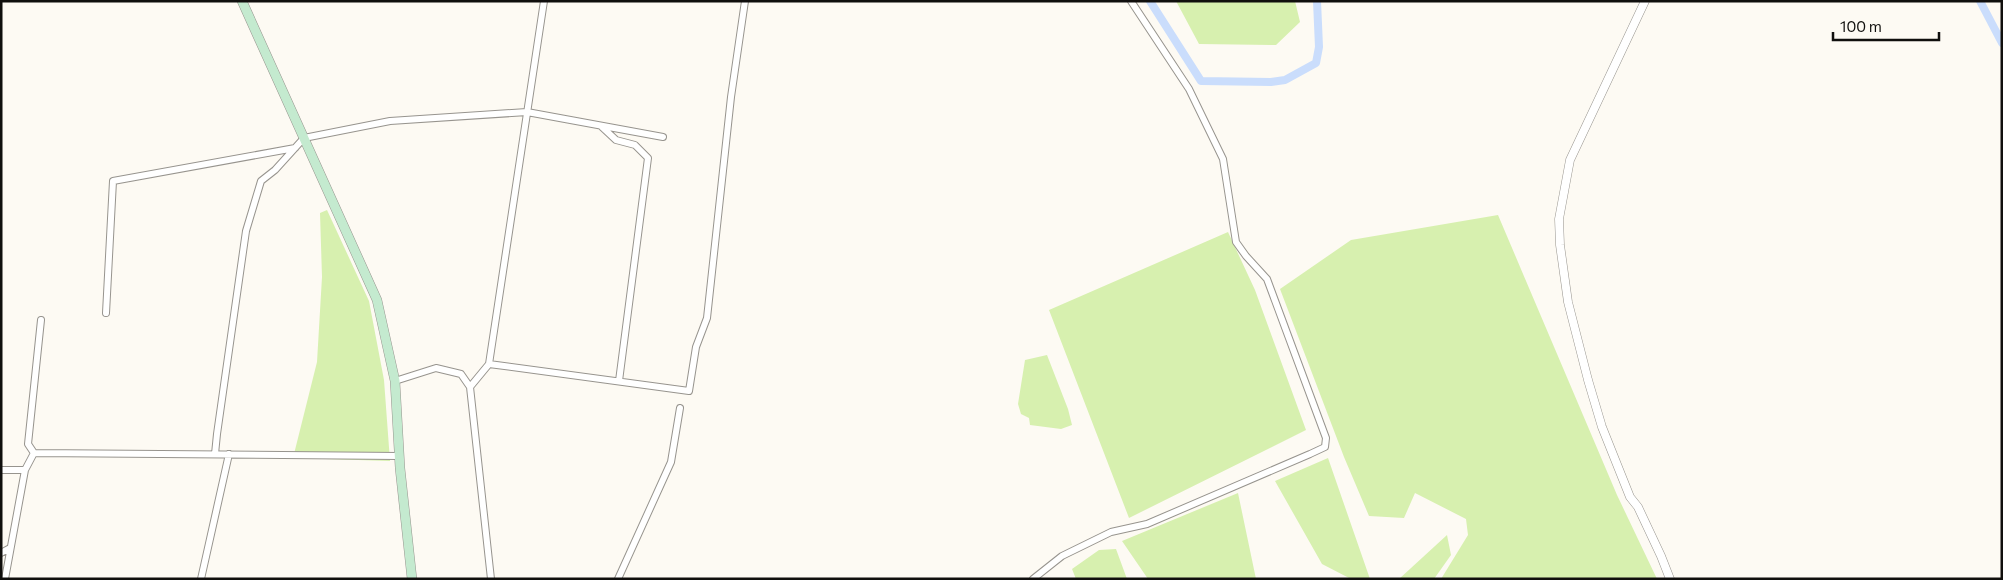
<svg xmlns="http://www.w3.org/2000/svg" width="2003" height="580" viewBox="0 0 2003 580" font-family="Commissioner,sans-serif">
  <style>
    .green { fill: #d7f0af }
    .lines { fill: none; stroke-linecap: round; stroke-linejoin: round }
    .canal { stroke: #caddfc; stroke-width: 8 }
    .minor-casing { stroke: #97948e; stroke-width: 8 }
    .tertiary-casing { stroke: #97948e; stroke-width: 9 }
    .secondary-casing { stroke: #97948e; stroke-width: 10 }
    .minor { stroke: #fff; stroke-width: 6 }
    .tertiary { stroke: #fff; stroke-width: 8 }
    .secondary { stroke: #c4eacf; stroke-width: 9 }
  </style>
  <rect width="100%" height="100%" fill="#fdfaf3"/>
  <path class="green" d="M1176,1h119l5,21 -24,23 -77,-1z
    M327,210l42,91 15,79 6,81 -97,-3 24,-96 5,-85 -2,-64z
    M1498,215l119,280 40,84h-216l27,-44 -2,-16 -51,-26 -11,25 -35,-2 -25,-59 -64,-168 71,-49z
    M1228,232l27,58 51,140 -177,88 -80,-208z
    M1047,355l21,54 4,16 -11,4 -31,-4 -1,-7 -8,-4 -3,-10 7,-44z
    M1328,458l42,121h-19l-29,-15 -47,-83z
    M1238,493l18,86h-108l-26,-38z
    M1447,535l4,20 -17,24h-35z
    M1116,549l11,30h-51l-4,-10 27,-19z"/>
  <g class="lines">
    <path class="canal" d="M1150,1l51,80 70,1 14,-2 31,-17 3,-16 -2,-46
      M1980,1l22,42"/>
    <defs>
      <path id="minor" d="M601,126l15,14 19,5 13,13 -29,223
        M106,313l7,-132 182,-33
        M489,364l200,27 7,-44 11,-29 24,-221 14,-96
        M395,381l41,-13 25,6 9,13 21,192
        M470,387l19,-23 55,-363
        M34,453l365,3
        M34,453l-6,-9 13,-124
        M215,454l2,-20 29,-203 15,-50 14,-11 29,-32 86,-17 137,-9 136,25
        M1,470h24
        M1,553l9,-5
        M5,579l20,-109 9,-17
        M201,579l28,-125
        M618,579l53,-117 9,-54
        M1033,579l29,-23 49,-24 36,-8 163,-70 15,-7 1,-9 -59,-159 -21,-23 -10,-14 -13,-83 -34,-70 -58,-88"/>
      <path id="tertiary" d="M1645,1l-75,159 -11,59 1,26 8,57 20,78 14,47 28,70 8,10 23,49 9,23"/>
      <path id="secondary" d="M242,1l135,299 18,81 5,87 12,111"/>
    </defs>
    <use href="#minor" class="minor-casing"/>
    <use href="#tertiary" class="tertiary-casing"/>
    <use href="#secondary" class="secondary-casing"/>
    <use href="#minor" class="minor"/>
    <use href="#tertiary" class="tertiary"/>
    <use href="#secondary" class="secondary"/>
  </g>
  <rect width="2003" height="580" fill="none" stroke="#100f0d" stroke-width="5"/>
  <path d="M1833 32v8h106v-8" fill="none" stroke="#100f0d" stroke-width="2.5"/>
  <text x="1840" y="32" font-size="15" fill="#100f0d" stroke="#fdfaf3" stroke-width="4" paint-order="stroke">100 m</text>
</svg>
